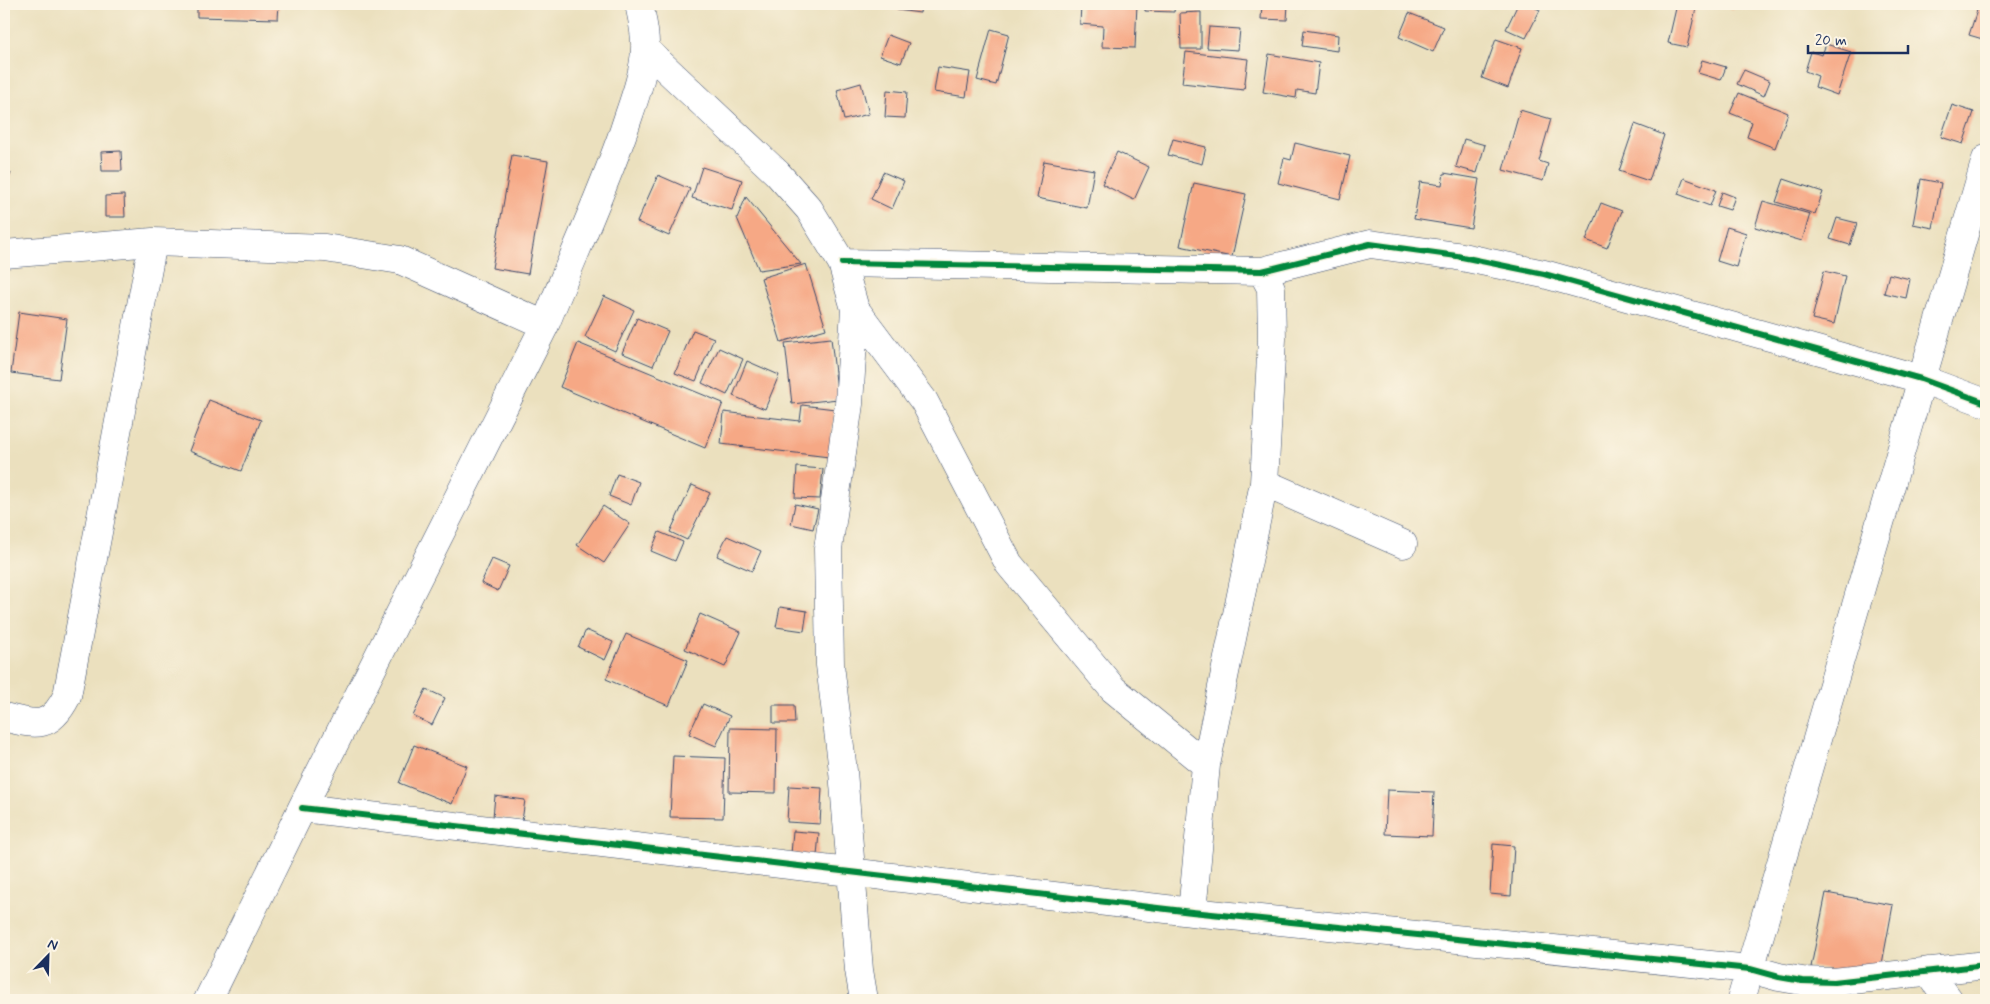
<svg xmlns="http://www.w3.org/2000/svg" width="1990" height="1004" viewBox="0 0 1990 1004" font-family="Mynerve,sans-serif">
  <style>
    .building { fill: #f6a885 }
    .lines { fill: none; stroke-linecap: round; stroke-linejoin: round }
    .minor-casing { stroke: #3a4a6c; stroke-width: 29 }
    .minor { stroke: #fff; stroke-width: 28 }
    .cycleway-casing { stroke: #fcf5e5; stroke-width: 9 }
    .cycleway { stroke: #00873e; stroke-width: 6 }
  </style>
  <rect width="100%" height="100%" fill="#fcf5e5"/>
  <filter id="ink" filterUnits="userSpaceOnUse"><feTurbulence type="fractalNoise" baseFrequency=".02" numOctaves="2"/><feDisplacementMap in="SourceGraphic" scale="10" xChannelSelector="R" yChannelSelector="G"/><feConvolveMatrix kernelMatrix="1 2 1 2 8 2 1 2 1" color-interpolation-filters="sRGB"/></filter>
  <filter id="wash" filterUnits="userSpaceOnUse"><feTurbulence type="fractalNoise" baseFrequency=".0096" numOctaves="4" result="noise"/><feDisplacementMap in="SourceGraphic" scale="20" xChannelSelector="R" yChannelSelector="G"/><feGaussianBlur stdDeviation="1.12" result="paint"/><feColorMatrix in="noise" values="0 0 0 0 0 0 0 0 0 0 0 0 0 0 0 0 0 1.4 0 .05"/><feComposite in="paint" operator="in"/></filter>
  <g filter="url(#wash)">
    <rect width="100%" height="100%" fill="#ebe0be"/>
    <g id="blocks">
      <path class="building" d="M197,4h82l-1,15 -81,-2z
        M898,4h23l-1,9 -23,-3z
        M1081,4h56l-2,44 -33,-1 1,-21 -23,-2z
        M1145,4h30l-1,8 -29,-1z
        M1181,4h28v2h-28z
        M1262,4h26l-1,16 -26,-1z
        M1325,4h11l-1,4z
        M1518,4h9l13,6 -14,28 -20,-9z
        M1677,4l19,4 -9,39 -19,-4z
        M1716,4h18l-1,5z
        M1979,4l7,2v34l-17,-5z
        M1201,12v37h-20l-1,-36z
        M1409,13l35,14 -11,25 -34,-15z
        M1209,27l31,2 -2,21 -31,-2z
        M991,29l18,5 -13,51 -19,-5z
        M1304,30l34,5 -1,16 -35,-5z
        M888,35l21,8 -8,20 -21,-7z
        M1496,39l26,9 -14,40 -26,-10z
        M1826,44l25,8 -14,43 -22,-8 3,-11 -13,-5 6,-19 11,3z
        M1186,52l62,7 -4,31 -62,-7z
        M1269,54l50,9 -4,30 -18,-3 -1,8 -33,-6z
        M1702,60l24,7 -5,13 -23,-7z
        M938,67l32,5 -4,25 -32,-5z
        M1744,70l26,11 -6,15 -27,-12z
        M861,83l8,31 -25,6 -7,-30z
        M887,90l20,2 -2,26 -20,-1z
        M1739,93l49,20 -13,35 -28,-11 5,-15 -22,-9z
        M1952,105l22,7 -11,32 -22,-7z
        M1520,110l31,9 -12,42 9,3 -5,17 -40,-11z
        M1635,124l29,11 -15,46 -30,-10z
        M1173,139l33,8 -4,17 -34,-9z
        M1464,139l21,6 -8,28 -21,-6z
        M1295,143l55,13 -10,43 -62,-16 6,-25 7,2z
        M121,151l1,20h-20l-1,-19z
        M1117,152l32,15 -15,33 -32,-16z
        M512,155l36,6 -20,113 -36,-6z
        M1044,161l50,9 -7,38 -50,-10z
        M702,167l40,13 -10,30 -40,-12z
        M4,169l7,4 -7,17z
        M883,172l21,9 -12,28 -21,-10z
        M1444,173l35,6 -8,49 -57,-9 6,-37 22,3z
        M658,175l32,14 -21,47 -32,-14z
        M1684,178l32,12 -6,16 -32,-12z
        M1784,179l39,13 -8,22 -39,-12z
        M1921,179l20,4 -8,45 -20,-4z
        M1194,183l52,11 -14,63 -52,-11z
        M1722,192l13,5 -5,13 -13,-4z
        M124,195l1,22h-20v-21z
        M746,197l55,67 -42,6 -22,-52z
        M1763,201l47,13 -8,27 -47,-14z
        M1601,203l21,8 -15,37 -21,-8z
        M1837,218l20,5 -7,22 -20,-6z
        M1727,227l19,6 -10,34 -19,-6z
        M806,264l20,65 -45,13 -20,-64z
        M1824,271l21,5 -11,48 -22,-5z
        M1889,274l21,5 -4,19 -22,-5z
        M604,296l30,14 -19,41 -30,-14z
        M19,312l48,7 -8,60 -48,-6z
        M637,318l31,13 -15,35 -31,-13z
        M693,330l21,8 -18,43 -21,-8z
        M831,338l7,61 -46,5 -7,-61z
        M578,343l145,60 -18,45 -145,-61z
        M719,348l24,11 -16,36 -25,-12z
        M747,361l32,14 -14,34 -32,-13z
        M209,400l52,20 -20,51 -52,-20z
        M802,405l33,4 -6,48 -108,-13 3,-32 76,9z
        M797,467l26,2 -3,30 -25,-1z
        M617,474l22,8 -8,23 -22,-9z
        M692,485l18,8 -23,47 -17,-8z
        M795,504l23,5 -5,20 -22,-5z
        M603,506l27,18 -26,39 -27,-18z
        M659,532l24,10 -8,19 -24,-10z
        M727,536l34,15 -9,20 -35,-15z
        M492,559l17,7 -11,25 -17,-8z
        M780,607l27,4 -3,20 -28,-4z
        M700,614l41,18 -16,35 -40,-18z
        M586,630l27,12 -8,18 -27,-13z
        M626,634l62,26 -19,46 -63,-27z
        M426,689l19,9 -13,27 -19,-9z
        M703,704l27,12 -14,30 -27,-12z
        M773,705h21l1,18h-22z
        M730,728l47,1 -1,64 -47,-1z
        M414,745l53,21 -15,38 -53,-21z
        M673,756l52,2 -2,60 -53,-1z
        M789,786l33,2 -2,36 -33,-2z
        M1387,790l47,2 -2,44 -47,-2z
        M495,796l30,4 -3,21 -29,-4z
        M793,831l26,2 -2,23 -26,-2z
        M1493,844l21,2 -3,50 -21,-2z
        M1826,893l67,12 -14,75 -68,-13z"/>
    </g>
  </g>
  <g filter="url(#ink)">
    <use href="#blocks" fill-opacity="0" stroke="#3a4a6c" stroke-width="1"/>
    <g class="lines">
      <defs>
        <path id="minor" d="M645,49l132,124 32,36 33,54 13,46 -6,95 -21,145 2,116 13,106 16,199 5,30
          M4,254l149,-12 172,6 75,12 145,65
          M842,263l420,8 108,-27 87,12 87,18 377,105 65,24
          M855,309l69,92 85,163 104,125 93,76
          M1264,483l139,61
          M4,717c32,8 46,13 63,-21l86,-454
          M302,808l890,104 558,57 29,8 23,4 32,1 152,-17
          M1192,912l14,-147 58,-282 8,-144 -1,-51 -9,-17
          M1928,971l21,29
          M208,1000l94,-192 243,-483c26,-65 56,-129 79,-195 8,-25 20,-54 21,-81 1,-15 -3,-31 -6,-45
          M1741,1000l245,-841"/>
      </defs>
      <use href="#minor" class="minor-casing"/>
      <use href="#minor" class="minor"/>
      <defs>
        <path id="cycleway" d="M842,263l420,8 108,-27 87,12 87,18 377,105 65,24
          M302,808l890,104 558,57 29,8 23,4 32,1 152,-17"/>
      </defs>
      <use href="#cycleway" class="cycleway-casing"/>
      <use href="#cycleway" class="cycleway"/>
    </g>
  </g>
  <rect width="1990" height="1004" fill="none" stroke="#fcf5e5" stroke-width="20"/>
  <g transform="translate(48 956) rotate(23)" stroke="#fcf5e5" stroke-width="4" paint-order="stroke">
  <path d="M0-4L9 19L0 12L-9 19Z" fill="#1b2f5e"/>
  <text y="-8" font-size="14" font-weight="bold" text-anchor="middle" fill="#1b2f5e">N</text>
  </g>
  <path d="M1808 45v8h100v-8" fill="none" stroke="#1b2f5e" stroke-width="2.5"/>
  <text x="1815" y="45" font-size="15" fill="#1b2f5e" stroke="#fcf5e5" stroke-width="4" paint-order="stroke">20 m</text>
</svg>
